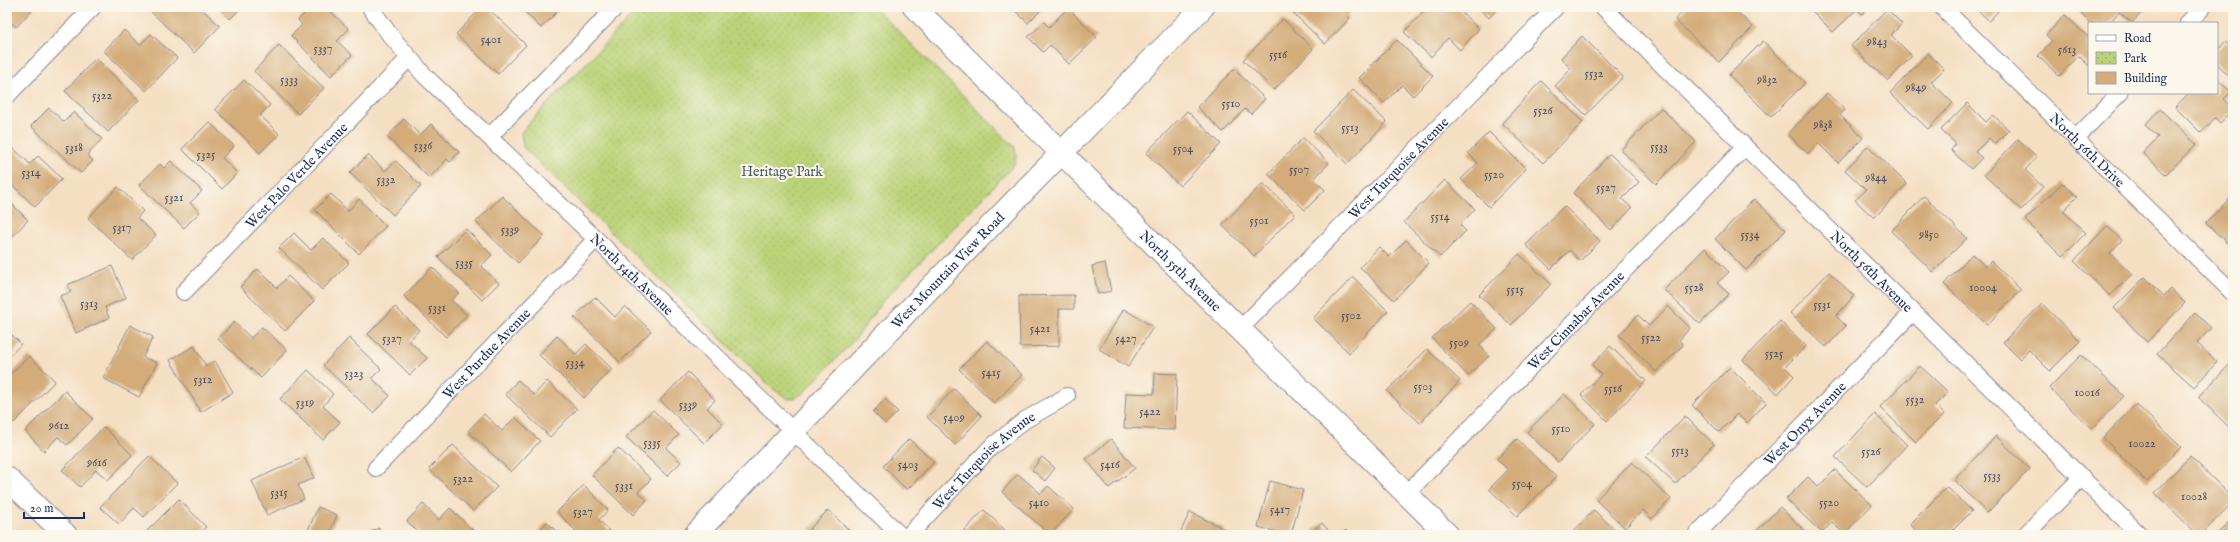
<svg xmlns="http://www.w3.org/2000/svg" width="2240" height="542" viewBox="0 0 2240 542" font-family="'IM FELL English',serif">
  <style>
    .park { fill: url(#park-dots); stroke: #6b816b }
    .building { fill: #d3ac79 }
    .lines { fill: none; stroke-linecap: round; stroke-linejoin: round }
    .street-casing { stroke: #888790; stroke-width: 18 }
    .secondary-casing { stroke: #888790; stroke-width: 24 }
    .street { stroke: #fff; stroke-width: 16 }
    .secondary { stroke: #fff; stroke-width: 22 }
    .labels { text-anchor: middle; stroke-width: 4; stroke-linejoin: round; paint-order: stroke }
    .number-label { font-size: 12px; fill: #494e65 }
    .street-label { font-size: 14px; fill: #1b2f5e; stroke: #fbf7ec }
    .park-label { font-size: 14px; fill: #435864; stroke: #fbf7ec }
  </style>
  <defs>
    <pattern id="park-dots" width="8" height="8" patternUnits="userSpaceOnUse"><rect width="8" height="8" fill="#bbd378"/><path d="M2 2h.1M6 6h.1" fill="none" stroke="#a0b56a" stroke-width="1.8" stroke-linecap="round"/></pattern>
  </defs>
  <rect width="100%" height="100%" fill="#fbf7ec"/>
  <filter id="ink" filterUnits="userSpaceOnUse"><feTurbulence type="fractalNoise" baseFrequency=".025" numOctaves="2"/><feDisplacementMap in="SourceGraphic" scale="8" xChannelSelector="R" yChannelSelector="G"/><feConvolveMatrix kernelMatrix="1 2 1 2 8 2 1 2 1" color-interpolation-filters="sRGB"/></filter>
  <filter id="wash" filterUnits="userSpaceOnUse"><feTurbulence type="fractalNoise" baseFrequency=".012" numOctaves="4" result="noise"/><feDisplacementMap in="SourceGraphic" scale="16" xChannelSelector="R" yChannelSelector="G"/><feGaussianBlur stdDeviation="0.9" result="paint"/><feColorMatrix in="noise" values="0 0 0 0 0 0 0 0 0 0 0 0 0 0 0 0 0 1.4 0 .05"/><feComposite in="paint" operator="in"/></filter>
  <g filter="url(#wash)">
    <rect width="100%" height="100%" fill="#f5dfc3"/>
    <path class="park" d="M640,7h234l140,139 3,10 -3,9 -132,137 -25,35 -54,56 -8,5 -7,1 -16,-11 -249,-241 -2,-14 6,-8z"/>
    <g id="blocks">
      <path class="building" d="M7,7h28l-19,20 -9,-8z
        M146,7h54l20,19 -26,27z
        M218,7h24l-12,12z
        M311,7h15l23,22 -12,12 15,14 -21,21 -40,-40 11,-11 -4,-5z
        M482,7h5l39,38 -28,29 -42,-40z
        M520,7h32l5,5 -16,16z
        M998,7h8l-4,4z
        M1011,7h33l-16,16z
        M1287,7h67l-7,8 3,3 -25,26z
        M1428,7h28l23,22 -19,21 -12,-12 -17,19 -27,-25z
        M1477,7h22l-10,11z
        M1687,7h45l21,20 -34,35 -44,-42z
        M1808,7h61l-7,7 -5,-5 -24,23z
        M1975,7h27l-13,14z
        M2078,7h69l-15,16 -13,-11 -10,11h-19l-14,-14z
        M1068,8l29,29 -28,27 -19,-19 -7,7 -15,-15 16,-15 5,5z
        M1887,9l15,15 -11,11 21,21 -24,25 -37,-35z
        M2065,15l24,23v28l-10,-10 -20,20 -21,-20 14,-15 -6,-6z
        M1283,19l30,30 -39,41 -31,-30z
        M124,30l16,15 11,-11 26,24 -31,33 -42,-40z
        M1582,36l41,41 -37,38 -31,-29 16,-17 -10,-11z
        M1397,40l36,36 -20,20 -11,-11 -18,18 -25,-25z
        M1763,41l42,42 -34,34 -42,-42z
        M2225,42l8,7v30l-16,-15v-13z
        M279,45l45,43 -26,26 -44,-43z
        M1928,53l16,16 -13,13 22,21 -25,26 -38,-36z
        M96,58l43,42 -31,32 -43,-41z
        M1234,69l31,30 -14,15 -6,-5 -22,23 -26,-25z
        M2217,79l14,13 -7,7 9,9v2l-13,13 -5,-5 -14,15 -26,-26 14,-14h28z
        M244,80l26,25 -10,10 19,19 -19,19 -45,-44z
        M1541,81l42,41 -40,41 -41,-40z
        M1353,90l34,32 -40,42 -34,-33z
        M1827,93l18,17 -5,5 23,23 -25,25 -20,-20 -10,11 -20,-20z
        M1967,103l19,19 7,-7 16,15 -14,14 -6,-6 -14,14 7,6 -11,11 -20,-19 5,-6 -15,-14z
        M49,108l15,14 10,-10 28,27 -15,16 6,6 -12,12 -50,-47z
        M1661,108l35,34 -40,42 -35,-34z
        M2160,109l36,35 -30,31 -23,-22 15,-16 -13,-12z
        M1187,111l34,33 -41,42 -34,-33z
        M404,119l16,16 11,-11 28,28 -9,10 -3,-3 -18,19 -42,-41z
        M209,122l25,24 -12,12 15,15 -15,16 -40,-40z
        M1489,132l37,37 -37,38 -28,-28 17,-16 -10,-10z
        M1303,138l26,25 -15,16 11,11 -20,20 -37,-36z
        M2018,139l19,18 -12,13 18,17 -22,23 -37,-35z
        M11,146l19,18 8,-8 24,23 -27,28 -28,-27v-29z
        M1868,146l39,38 -33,34 -19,-18 11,-10 -21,-20z
        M1610,154l29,28 -17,17 10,9 -21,22 -38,-37z
        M368,155l17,16 11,-10 25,25 -28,29 -43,-42z
        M171,161l31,30 -12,12 10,9 -16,16 -45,-43 21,-21 4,4z
        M1445,180l30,29 -15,16 6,6 -26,26 -36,-35z
        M1263,183l32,31 -41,42 -32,-31z
        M2062,183l15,14 -14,14 23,22 -24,24 -37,-37z
        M118,187l25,24 -6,7 19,17 -24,25 -44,-42z
        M331,194l17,17 11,-12 27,27 -27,28 -44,-44z
        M2233,195v43l-5,6 -22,-21z
        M502,196l42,40 -26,27 -42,-41z
        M1924,196l43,42 -34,34 -42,-41z
        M7,199l21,21 -21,22z
        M1754,199l32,31 -40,40 -31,-31z
        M1564,206l36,35 -20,20 -10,-11 -19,19 -25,-24z
        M2107,226l15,14 -12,13 22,21 -22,22 -36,-35z
        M466,229l26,26 -11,11 18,17 -17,17 -44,-43z
        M294,233l17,17 12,-12 26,25 -27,27 -43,-42z
        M1406,240l23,23 -35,37 -34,-33 19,-20 10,10z
        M1705,248l24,24 -12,11 12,11 -29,30 -36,-34z
        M1519,254l32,30 -40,41 -32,-30z
        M1972,254l14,13 5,-6 30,29 -34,35 -43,-41z
        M1105,263l6,28 -13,3 -6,-28z
        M112,266l14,32 -21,9 4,11 -33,15 -16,-37 11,-4 -4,-7z
        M432,267l27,26 -8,7 16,15 -21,22 -42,-41z
        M258,269l19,19 11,-12 26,25 -29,30 -45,-44z
        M1829,272l25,24 -18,20 10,10 -20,21 -36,-34z
        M1353,277l35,34 -39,42 -36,-35z
        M2145,277l19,19 7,-7 14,14 -38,39 -33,-34z
        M1074,295v14h-15v37l-39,1 -1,-51z
        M595,297l20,20 10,-11 26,25 -31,31 -46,-45z
        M1470,301l27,28 -18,16 10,11 -21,20 -36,-38z
        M2042,304l38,37 -30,30 -21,-21 -9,9 -17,-17z
        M1668,306l22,22 -11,12 4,5 -27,27 -37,-37 19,-20 11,11z
        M395,307l24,23 -10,11 18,17 -17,17 -42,-41z
        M1124,309l29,18 -25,40 -29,-18z
        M2195,313l16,15 -14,15 20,19 -23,25 -37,-33z
        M1780,321l26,25 -21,21 9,9 -16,18 -35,-34z
        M234,322l17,16 11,-11 25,23 -26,28 -43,-39z
        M130,325l23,12 -10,20 14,6 -18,34 -36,-19z
        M7,330l14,14 -14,15z
        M557,336l19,18 10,-10 26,25 -28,29 -45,-43z
        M349,338l32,31 -9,9 18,18 -17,17 -50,-48z
        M987,341l35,34 -28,28 -35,-34z
        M194,346l12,20 9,-5 18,31 -32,20 -31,-52z
        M1610,346l36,35 -39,40 -26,-26 20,-21 -9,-9z
        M1427,349l33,32 -40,42 -33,-32z
        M2081,355l43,41 -32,33 -43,-41z
        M29,356l26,25 -41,42 -7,-7v-38z
        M2233,361v70l-35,-34z
        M1920,366l28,26 -13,13 9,9 -28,28 -36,-35z
        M1730,367l36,36 -19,20 -10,-9 -18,18 -27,-27z
        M308,370l25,24 -10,12 17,16 -17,18 -43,-41z
        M688,372l27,28 -8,8 16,16 -19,19 -44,-43z
        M1155,373l22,1 -2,56 -51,-2 2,-35 28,1z
        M518,380l16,15 13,-14 30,28 -27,28 -45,-43z
        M954,389l28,27 -27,29 -28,-28z
        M65,391l28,28 -26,26 -9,-8 -14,14 -19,-20z
        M1564,394l31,30 -37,38 -31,-30z
        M885,399l13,13 -13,12 -12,-12z
        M2136,404l45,43 -34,35 -44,-44z
        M653,410l26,25 -13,13 15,14 -14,14 -41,-39z
        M484,414l18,17 13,-14 25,24 -29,31 -43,-41z
        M1875,414l32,31 -40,42 -32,-30z
        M1685,416l29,28 -39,40 -29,-27z
        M104,427l28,28 -24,25 -12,-10 -16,17 -18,-17z
        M1996,436l34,33 -43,44 -33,-33z
        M909,439l25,23 -27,28 -24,-24z
        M1111,439l24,29 -26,20 -23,-29z
        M1517,439l39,38 -39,39 -28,-27 19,-19 -11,-11z
        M453,445l44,42 -24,24 -44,-42z
        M618,448l33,31 -13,13 9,8 -14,15 -41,-40z
        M149,456l28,27 -33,34 -10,-9 -15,16 -19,-17z
        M2190,456l43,42v4l-32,33h-3l-43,-42z
        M304,457l10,21 -16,7 6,14 -37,16 -15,-34z
        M1042,457l13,11 -10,13 -13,-11z
        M1632,462l39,37 -19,20 -9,-9 -18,18 -29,-28z
        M1835,470l37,35 -28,29 -12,-12 -10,11 -36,-34 22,-22 10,10z
        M1018,474l23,20 7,-8 26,23 -24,26 -48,-43z
        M1270,481l33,9 -12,45 -33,-8z
        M584,485l24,25 -9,10 14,15h-33l-23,-23z
        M1947,487l25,24 -19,19 5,5h-38l-10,-11z
        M179,499l27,28 -8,8h-55z
        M423,504l16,16 11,-12 26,25 -1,2h-54l-14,-14z
        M318,507l19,8 -8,20h-23z
        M1780,507l29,28h-56z
        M828,510l26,25h-50z
        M984,510l26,25h-50z
        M1594,510l26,25h-50z
        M1190,512l35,17 -3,6h-43z
        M2233,518v17h-17z
        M547,522l13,13h-25z
        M1322,523l10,12h-24z
        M379,528l2,7h-17z
        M1346,530l4,5h-11z"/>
    </g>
  </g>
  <g filter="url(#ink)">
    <use href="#blocks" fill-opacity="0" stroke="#888790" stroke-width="1"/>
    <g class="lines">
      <defs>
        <g id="street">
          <path id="s1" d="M370,7l20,28 35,41 171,163 304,296"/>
          <path id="s2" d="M1603,7l537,528"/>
          <path id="s3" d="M1942,7l291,286"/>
          <path d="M2188,23l15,-16"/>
          <path d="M7,96l86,-89"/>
          <path d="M489,137l127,-130"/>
          <path d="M2076,138l44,-45"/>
          <path id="s4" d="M184,292l225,-234"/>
          <path id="s5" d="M1240,329l316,-322"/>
          <path id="s6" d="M376,468l220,-229"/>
          <path id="s7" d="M1406,494l339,-347"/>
          <path id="s8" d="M909,535l82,-88 34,-27 42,-24"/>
          <path id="s9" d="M1696,535l217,-223"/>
          <path d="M2025,535l57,-58"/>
        </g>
        <g id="secondary">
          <path id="s10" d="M914,7l534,528"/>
          <path d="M7,478l59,57"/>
          <path id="s11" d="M695,535l210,-221 298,-307"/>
        </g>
      </defs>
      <use href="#street" class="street-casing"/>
      <use href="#secondary" class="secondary-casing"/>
      <use href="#street" class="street"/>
      <use href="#secondary" class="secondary"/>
    </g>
  </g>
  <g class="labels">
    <g class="number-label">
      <text x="491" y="43">5401</text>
      <text x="1877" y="45">9843</text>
      <text x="323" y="52">5337</text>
      <text x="2067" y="53">5613</text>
      <text x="1278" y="58">5516</text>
      <text x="1594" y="77">5532</text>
      <text x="289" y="83">5333</text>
      <text x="1767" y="83">9832</text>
      <text x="1916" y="91">9849</text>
      <text x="102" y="99">5322</text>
      <text x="1231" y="107">5510</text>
      <text x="1543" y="114">5526</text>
      <text x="1823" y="128">9838</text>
      <text x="1350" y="131">5513</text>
      <text x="423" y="149">5336</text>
      <text x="1659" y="150">5533</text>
      <text x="74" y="151">5318</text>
      <text x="1183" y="152">5504</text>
      <text x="206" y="158">5325</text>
      <text x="1299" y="173">5507</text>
      <text x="31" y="176">5314</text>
      <text x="1494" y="178">5520</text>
      <text x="1876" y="181">9844</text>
      <text x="386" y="183">5332</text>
      <text x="1606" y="191">5527</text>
      <text x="174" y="201">5321</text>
      <text x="1440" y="220">5514</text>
      <text x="1259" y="224">5501</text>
      <text x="122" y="231">5317</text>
      <text x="510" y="233">5339</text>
      <text x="1750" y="238">5534</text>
      <text x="1929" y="238">9850</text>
      <text x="464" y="266">5335</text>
      <text x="1694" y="291">5528</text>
      <text x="1983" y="291">10004</text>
      <text x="1515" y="293">5515</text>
      <text x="89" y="307">5313</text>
      <text x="1822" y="308">5531</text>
      <text x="437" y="311">5331</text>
      <text x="1351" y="319">5502</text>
      <text x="1040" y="332">5421</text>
      <text x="1651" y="341">5522</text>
      <text x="392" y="342">5327</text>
      <text x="1126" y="342">5427</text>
      <text x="1459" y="346">5509</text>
      <text x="1774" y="357">5525</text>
      <text x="575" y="366">5334</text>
      <text x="991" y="376">5415</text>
      <text x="354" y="377">5323</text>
      <text x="203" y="383">5312</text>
      <text x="1423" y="390">5503</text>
      <text x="1613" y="392">5516</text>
      <text x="2087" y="396">10016</text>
      <text x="1915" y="403">5532</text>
      <text x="305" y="406">5319</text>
      <text x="688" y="408">5339</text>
      <text x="1150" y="415">5422</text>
      <text x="954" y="421">5409</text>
      <text x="59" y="429">9612</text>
      <text x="1561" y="432">5510</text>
      <text x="652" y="446">5335</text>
      <text x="2142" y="447">10022</text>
      <text x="1680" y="454">5513</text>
      <text x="1871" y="455">5526</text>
      <text x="97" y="466">9616</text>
      <text x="908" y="468">5403</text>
      <text x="1110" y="468">5416</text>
      <text x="1992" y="479">5533</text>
      <text x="463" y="482">5322</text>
      <text x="1522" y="487">5504</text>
      <text x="624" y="489">5331</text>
      <text x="279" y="496">5315</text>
      <text x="2194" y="500">10028</text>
      <text x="1039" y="506">5410</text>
      <text x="1829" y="506">5520</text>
      <text x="1280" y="513">5417</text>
      <text x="583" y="515">5327</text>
    </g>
    <g class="street-label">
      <text dy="5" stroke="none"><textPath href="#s3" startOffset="204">North 56th Drive</textPath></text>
      <text dy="5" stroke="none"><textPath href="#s5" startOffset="226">West Turquoise Avenue</textPath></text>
      <text dy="5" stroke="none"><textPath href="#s4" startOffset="162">West Palo Verde Avenue</textPath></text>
      <text dy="5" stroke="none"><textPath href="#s11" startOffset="366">West Mountain View Road</textPath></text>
      <text dy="5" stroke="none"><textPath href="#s10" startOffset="375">North 55th Avenue</textPath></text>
      <text dy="5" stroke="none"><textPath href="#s2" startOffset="377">North 56th Avenue</textPath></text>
      <text dy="5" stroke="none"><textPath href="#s1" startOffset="375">North 54th Avenue</textPath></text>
      <text dy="5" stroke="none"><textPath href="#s7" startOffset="243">West Cinnabar Avenue</textPath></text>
      <text dy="5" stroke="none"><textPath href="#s6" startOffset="159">West Purdue Avenue</textPath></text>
      <text dy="5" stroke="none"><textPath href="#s9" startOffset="156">West Onyx Avenue</textPath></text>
      <text dy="5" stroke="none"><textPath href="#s8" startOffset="106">West Turquoise Avenue</textPath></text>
    </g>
    <g class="park-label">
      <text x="782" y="176">Heritage Park</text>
    </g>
  </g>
  <rect width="2240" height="542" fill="none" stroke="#fbf7ec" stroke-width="24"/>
  <rect x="2088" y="22" width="130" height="72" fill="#fbf7ec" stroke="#a1a7b3"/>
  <rect x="2096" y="35" width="20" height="6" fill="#ffffff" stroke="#a1a7b3"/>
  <text x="2124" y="42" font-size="12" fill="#1b2f5e">Road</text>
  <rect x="2096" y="52" width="20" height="12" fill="url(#park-dots)" stroke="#a1a7b3"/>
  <text x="2124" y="62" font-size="12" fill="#1b2f5e">Park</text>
  <rect x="2096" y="72" width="20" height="12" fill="#d3ac79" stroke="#a1a7b3"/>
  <text x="2124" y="82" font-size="12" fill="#1b2f5e">Building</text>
  <path d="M24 512v6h60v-6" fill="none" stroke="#1b2f5e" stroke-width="2"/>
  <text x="30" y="512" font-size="12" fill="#1b2f5e" stroke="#fbf7ec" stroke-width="3" paint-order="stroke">20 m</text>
</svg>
